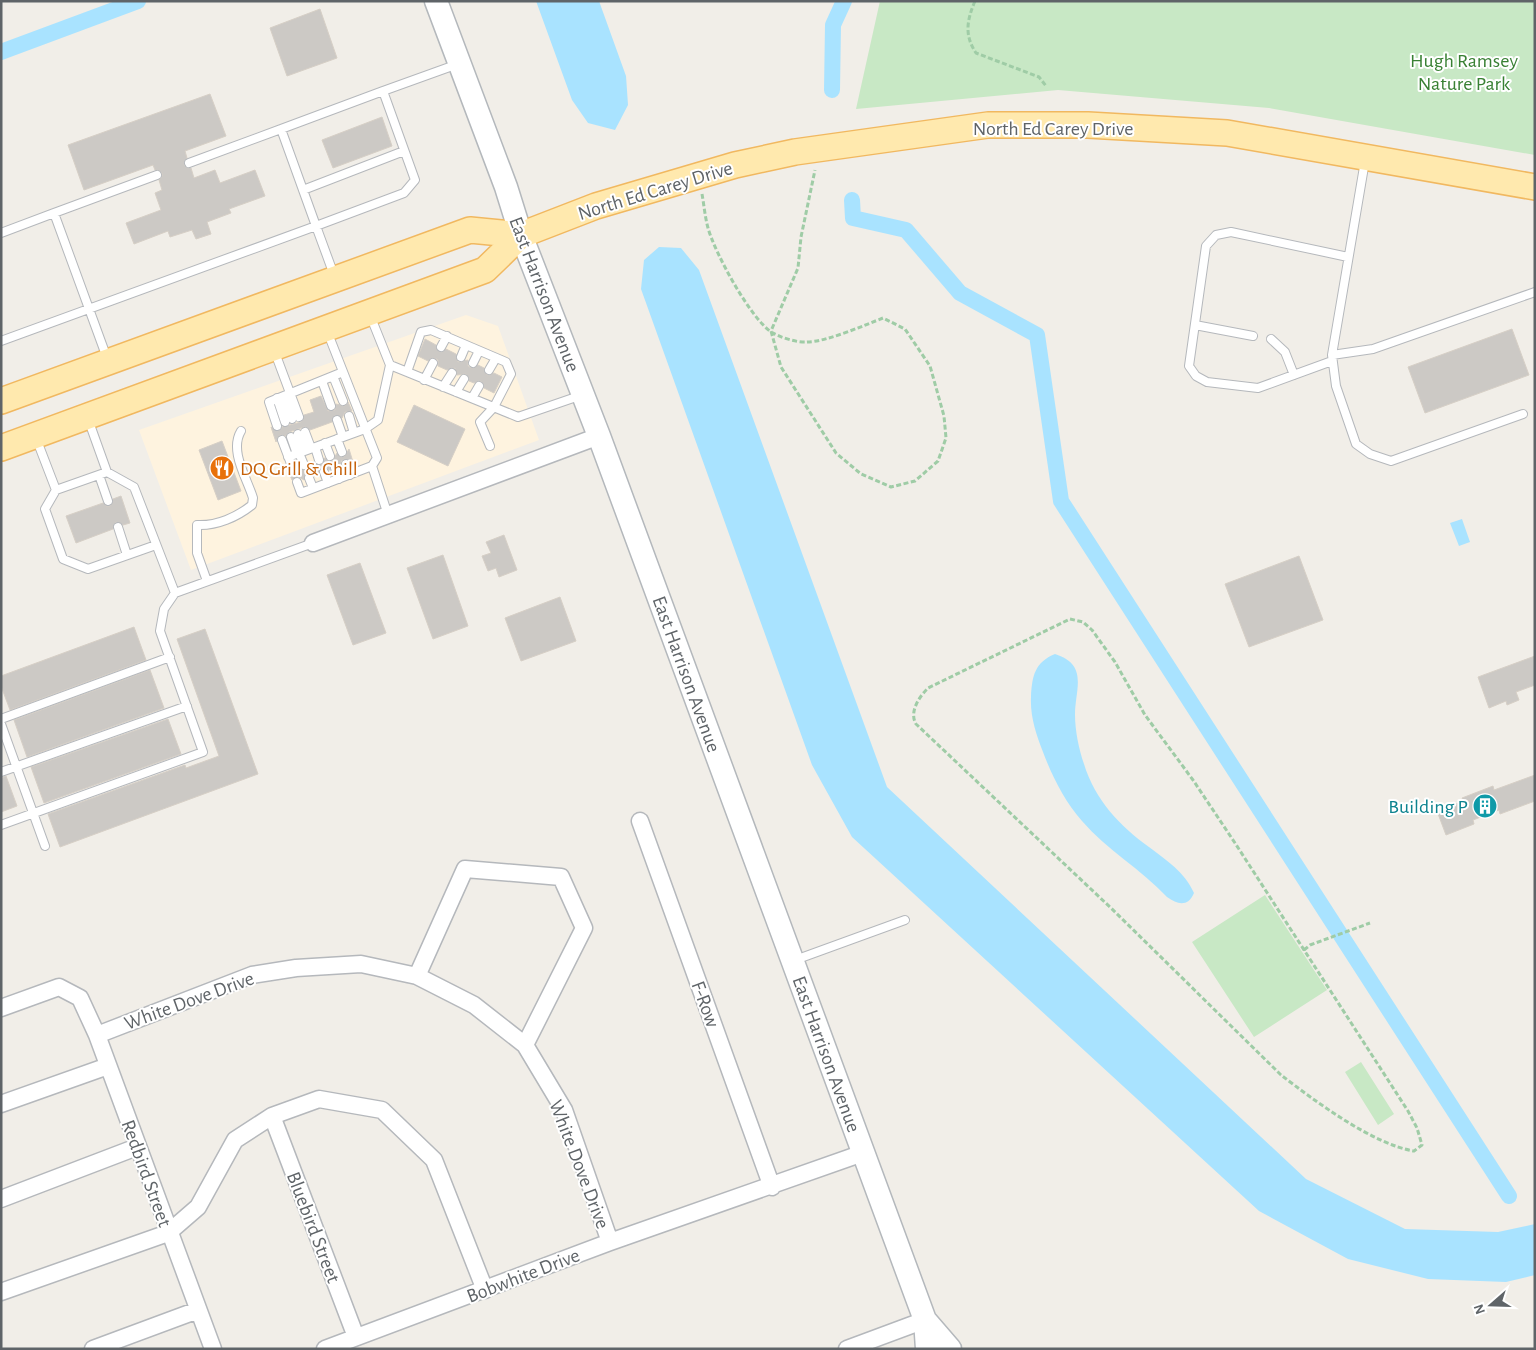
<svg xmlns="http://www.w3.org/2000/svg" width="1536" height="1350" viewBox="0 0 1536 1350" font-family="'Alegreya Sans',sans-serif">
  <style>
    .commercial { fill: #fef3df }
    .green { fill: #c8e8c5 }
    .water { fill: #a9e3ff }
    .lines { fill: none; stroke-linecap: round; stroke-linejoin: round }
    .canal { stroke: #a9e3ff; stroke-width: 16 }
    .building { fill: #ccc9c5; stroke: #d6cfc6 }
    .service-casing { stroke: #b5b8bc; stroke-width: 10 }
    .minor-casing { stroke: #b5b8bc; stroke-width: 19 }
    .secondary-casing { stroke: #b4b8bc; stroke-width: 25 }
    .primary-casing { stroke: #f1b860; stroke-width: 28 }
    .path { stroke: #9fcca6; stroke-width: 3; stroke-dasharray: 5 2.5; stroke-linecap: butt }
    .service { stroke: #fff; stroke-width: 8 }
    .minor { stroke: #fff; stroke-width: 16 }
    .secondary { stroke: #fff; stroke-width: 22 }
    .primary { stroke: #ffe9ae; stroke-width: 25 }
    .labels { text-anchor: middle; stroke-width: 4; stroke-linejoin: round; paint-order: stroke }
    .park-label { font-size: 20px; fill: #398134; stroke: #fff }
    .street-label { font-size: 20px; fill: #5f6468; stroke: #fff }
    .food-label { font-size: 20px; fill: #c56008; stroke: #fff; text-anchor: start }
    .culture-label { font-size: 20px; fill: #0d838f; stroke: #fff; text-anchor: end }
  </style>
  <rect width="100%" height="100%" fill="#f1eee8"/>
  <path class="commercial" d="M466,315l32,11 41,114 -348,130 -52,-140z"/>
  <path class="green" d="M880,1h655v154l-266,-47 -211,-18 -202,19z
    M1265,895l62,95 -73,47 -62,-95z
    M1361,1062l33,52 -16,11 -33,-53z"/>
  <path class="water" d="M536,1h63l27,75 2,29 -13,25 -27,-7 -16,-23z
    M659,247l22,1 18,22 188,517 419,392 99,50 93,3 37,-8v51l-29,7 -78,-3 -80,-20 -89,-48 -407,-374 -40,-72 -171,-476 3,-29z
    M1462,519l8,23 -11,4 -9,-23z
    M1055,654c34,11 20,35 20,61 0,15 4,35 9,49 11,36 36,62 65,83 18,14 35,24 45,46 -6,14 -16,12 -27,4 -26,-28 -60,-47 -85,-76 -17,-19 -30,-45 -39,-69 -7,-18 -13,-36 -12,-55 1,-21 4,-35 24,-43z"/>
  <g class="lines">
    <path class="canal" d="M1,52l137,-51
      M832,90l1,-65 11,-24
      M852,200l1,18 53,12 54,63 77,42 24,166 448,695"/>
  </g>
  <path class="building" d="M320,9l17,49 -50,18 -17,-48z
    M210,94l16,42 -41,15 2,7 -3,7 7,3 3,10 21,-8 5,13 35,-13 10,26 -36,13 2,4 -24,9 4,12 -15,5 -4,-9 -22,7 -2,-6 -34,13 -8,-21 35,-13 -6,-17 7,-3 -3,-10 3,-4v-3l-7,-3 -2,-5 -69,25 -16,-45z
    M382,117l10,29 -59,22 -11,-28z
    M1512,329l17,46 -104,38 -17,-46z
    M425,339l11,6 3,7 7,-3 10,5 2,8 10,-2v6l3,2 7,-3 6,3 3,7 7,-2 8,4 -8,16 -10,-5 -3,-7 -7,2 -5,-2 -3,-7 -9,1 -2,-7 -8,2 -9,-4v-6l-3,-2 -7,3 -10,-5z
    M321,396l7,15 7,-1 1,-6 9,2 3,-4 4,9 -7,1 -3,6 -7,-3 -3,7 -22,8 -6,-3 -15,5 -3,4 -6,-1 -4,7 -5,-15 7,4 4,-4 19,-5 3,-7 10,-3 -4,-12z
    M414,405l51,24 -17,37 -51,-24z
    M222,441l19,50 -23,9 -19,-50z
    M349,449l4,13 -8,-3 -4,2v5l-7,-3 -4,2v5l-7,-3 -4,2v5l-5,2 -7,-3 -3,7 -7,-4 -5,4 -3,-7 6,1 3,-7 8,3 3,-7 5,-1 7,3 3,-7 8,3 5,-8 7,4z
    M121,496l9,27 -7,2 -7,-3 -3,7 -37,14 -10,-27 37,-13 3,3h4l3,-7z
    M504,535l13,35 -18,7 -3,-9 -8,3 -6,-15 9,-3 -5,-11z
    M443,555l25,71 -35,13 -26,-71z
    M1299,556l24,64 -74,27 -24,-63z
    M360,563l26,70 -33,12 -26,-70z
    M560,597l16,44 -55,20 -16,-43z
    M134,627l12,33 -136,50 -9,-24v-10z
    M205,629l53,145 -198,73 -12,-33 137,-49 1,3 33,-12 -42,-117z
    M1535,656v29l-19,7 3,8 -12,5 -1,-4 -17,7 -11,-31z
    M150,670l14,38 -137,49 -13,-37z
    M168,719l13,35 -137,49 -13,-36z
    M1535,775v26l-35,13 -1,-4 -26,10 1,4 -28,11 -9,-24 27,-10 -2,-3 31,-12 1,4z
    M6,776l11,30 -16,6v-34z"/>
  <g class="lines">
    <defs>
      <path id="service" d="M281,129l102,-38
        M1365,161l-33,194 4,31 20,58 14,10 21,7 132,-47
        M189,163l92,-34 35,97 88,-33 11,-13 -32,-89 75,-27
        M303,190l101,-39
        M54,213l103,-38
        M1,233l53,-20 53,145
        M1195,325l58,11
        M327,331l50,127 -5,8 16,49
        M1271,339l14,13 9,23
        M1,341l315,-115 18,49
        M441,347l6,-11
        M274,350l25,67
        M1332,355l41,-6 162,-57
        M461,357l5,-12
        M1332,361l-74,27 -51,-6 -11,-6 -7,-10 17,-120 10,-11 15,-3 117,25
        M473,363l6,-12
        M390,365l128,52 64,-22
        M489,370l7,-12
        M407,372l14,-40 10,-2 75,32 5,12 -17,33 -14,15 10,24
        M333,376l10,25
        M424,380l9,-17
        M322,381l9,25
        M443,387l9,-14
        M456,392l8,-13
        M284,396l8,23
        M277,398l8,24
        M472,398l7,-12
        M349,416l5,17
        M337,420l6,17
        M277,426l-8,-24 74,-30
        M305,432l6,16
        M298,434l6,17
        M291,437l6,17
        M36,438l20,52 51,-18 -19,-53
        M337,439l5,13
        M282,440l11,29
        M325,443l5,13
        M315,447l4,13
        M299,453l5,12
        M288,457l77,-28 13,-9 12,-55 -20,-50
        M346,464l4,11
        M335,468l4,11
        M107,472l27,15 41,106
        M324,472l4,11
        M99,475l9,26
        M309,478l4,10
        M297,482l4,11 71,-27
        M56,490l-11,19 18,50 25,10 68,-24
        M118,527l9,28
        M207,581l-10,-28v-28c20,1 40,-8 55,-20l1,-7c-6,-20 -24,-47 -12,-67
        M1,719l169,-62
        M1,724l44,122
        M1,772l186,-66
        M1,825l202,-73 -43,-121 4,-22 11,-16 138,-50
        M795,960l110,-40"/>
      <path id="minor" d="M313,543l286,-107
        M640,821l132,366
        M417,976l48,-107 96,8 23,51 -59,117
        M1,1008l58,-21 21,11 17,37 116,314
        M97,1035l155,-60 44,-7 65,-4 56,12 57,29 51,40 39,65 46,132
        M1,1104l107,-38
        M272,1116l84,221
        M1,1199l136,-52
        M1,1292l167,-59 30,-26 37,-67 37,-24 47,-17 63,11 52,50 51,130
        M93,1349l105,-39
        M325,1349l285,-107 253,-89
        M847,1349l78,-29"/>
      <path id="secondary" d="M436,1l70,186 15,48 78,201 326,884 2,29
        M925,1320l25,29"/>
      <path id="primary" d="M1,401l469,-171 51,5
        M1,448l484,-178 36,-35 75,-29 139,-41 60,-13 193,-27h100l139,8 308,54"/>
    </defs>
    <use href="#service" class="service-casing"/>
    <use href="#minor" class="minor-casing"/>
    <use href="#secondary" class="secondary-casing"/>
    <use href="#primary" class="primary-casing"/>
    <path class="path" d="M975,1c-8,19 -11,34 1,52l63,24 7,9
      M702,194c2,11 3,23 6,34 7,25 41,88 63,104 8,5 26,11 36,10 19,0 58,-17 76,-24l22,11 25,37 14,50 2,22 -8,23 -23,20 -24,6 -30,-13 -25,-21 -55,-86 -10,-36 27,-63 3,-31 14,-67
      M1070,619l13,3 9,8 23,32 30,53 48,65 42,63 173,268 9,17 5,17 -8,6c-42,-7 -99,-50 -133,-76l-170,-167 -195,-184c-7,-12 3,-27 12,-36z
      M1304,950l6,-5 60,-22"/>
    <use href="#service" class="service"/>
    <use href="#minor" class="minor"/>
    <use href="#secondary" class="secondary"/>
    <use href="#primary" class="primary"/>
  </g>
  <defs>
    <symbol id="restaurant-disc" viewBox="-11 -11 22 22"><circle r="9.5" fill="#e8710a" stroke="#fff"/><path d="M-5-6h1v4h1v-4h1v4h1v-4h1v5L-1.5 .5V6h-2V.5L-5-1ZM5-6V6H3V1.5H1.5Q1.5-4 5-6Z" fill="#fff"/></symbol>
    <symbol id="building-disc" viewBox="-11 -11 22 22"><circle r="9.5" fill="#0f9aa8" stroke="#fff"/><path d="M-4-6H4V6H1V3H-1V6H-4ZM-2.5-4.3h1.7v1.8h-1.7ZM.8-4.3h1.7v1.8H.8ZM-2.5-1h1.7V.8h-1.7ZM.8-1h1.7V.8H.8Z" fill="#fff"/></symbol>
  </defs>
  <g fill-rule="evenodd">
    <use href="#restaurant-disc" x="208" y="454" width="28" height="28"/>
    <use href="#building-disc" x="1471" y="792" width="28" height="28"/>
  </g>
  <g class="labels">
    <g class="park-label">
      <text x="1464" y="67">Hugh Ramsey<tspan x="1464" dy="23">Nature Park</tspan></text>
    </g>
    <g class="street-label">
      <text x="1053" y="135">North Ed Carey Drive</text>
      <text transform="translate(655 190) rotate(-17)" y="7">North Ed Carey Drive</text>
      <text transform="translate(545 294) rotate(69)" y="7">East Harrison Avenue</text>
      <text transform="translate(687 674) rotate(70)" y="7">East Harrison Avenue</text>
      <text transform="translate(189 1000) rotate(-20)" y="7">White Dove Drive</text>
      <text transform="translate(706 1004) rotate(70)" y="7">F-Row</text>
      <text transform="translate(827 1054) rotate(70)" y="7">East Harrison Avenue</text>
      <text transform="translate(580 1164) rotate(69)" y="7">White Dove Drive</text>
      <text transform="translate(147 1173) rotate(70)" y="7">Redbird Street</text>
      <text transform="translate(314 1227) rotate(69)" y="7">Bluebird Street</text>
      <text transform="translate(523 1275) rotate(-21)" y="7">Bobwhite Drive</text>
    </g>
    <g class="food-label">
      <text x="240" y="475">DQ Grill &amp; Chill</text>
    </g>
    <g class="culture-label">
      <text x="1468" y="813">Building P</text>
    </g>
  </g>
  <rect width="1536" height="1350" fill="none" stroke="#5f6468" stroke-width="5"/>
  <g transform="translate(1491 1305) rotate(250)" stroke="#ffffff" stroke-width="4" paint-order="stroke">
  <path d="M0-4L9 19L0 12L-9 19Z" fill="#5f6468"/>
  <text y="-8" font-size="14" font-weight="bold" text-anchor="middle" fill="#5f6468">N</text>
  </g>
</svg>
